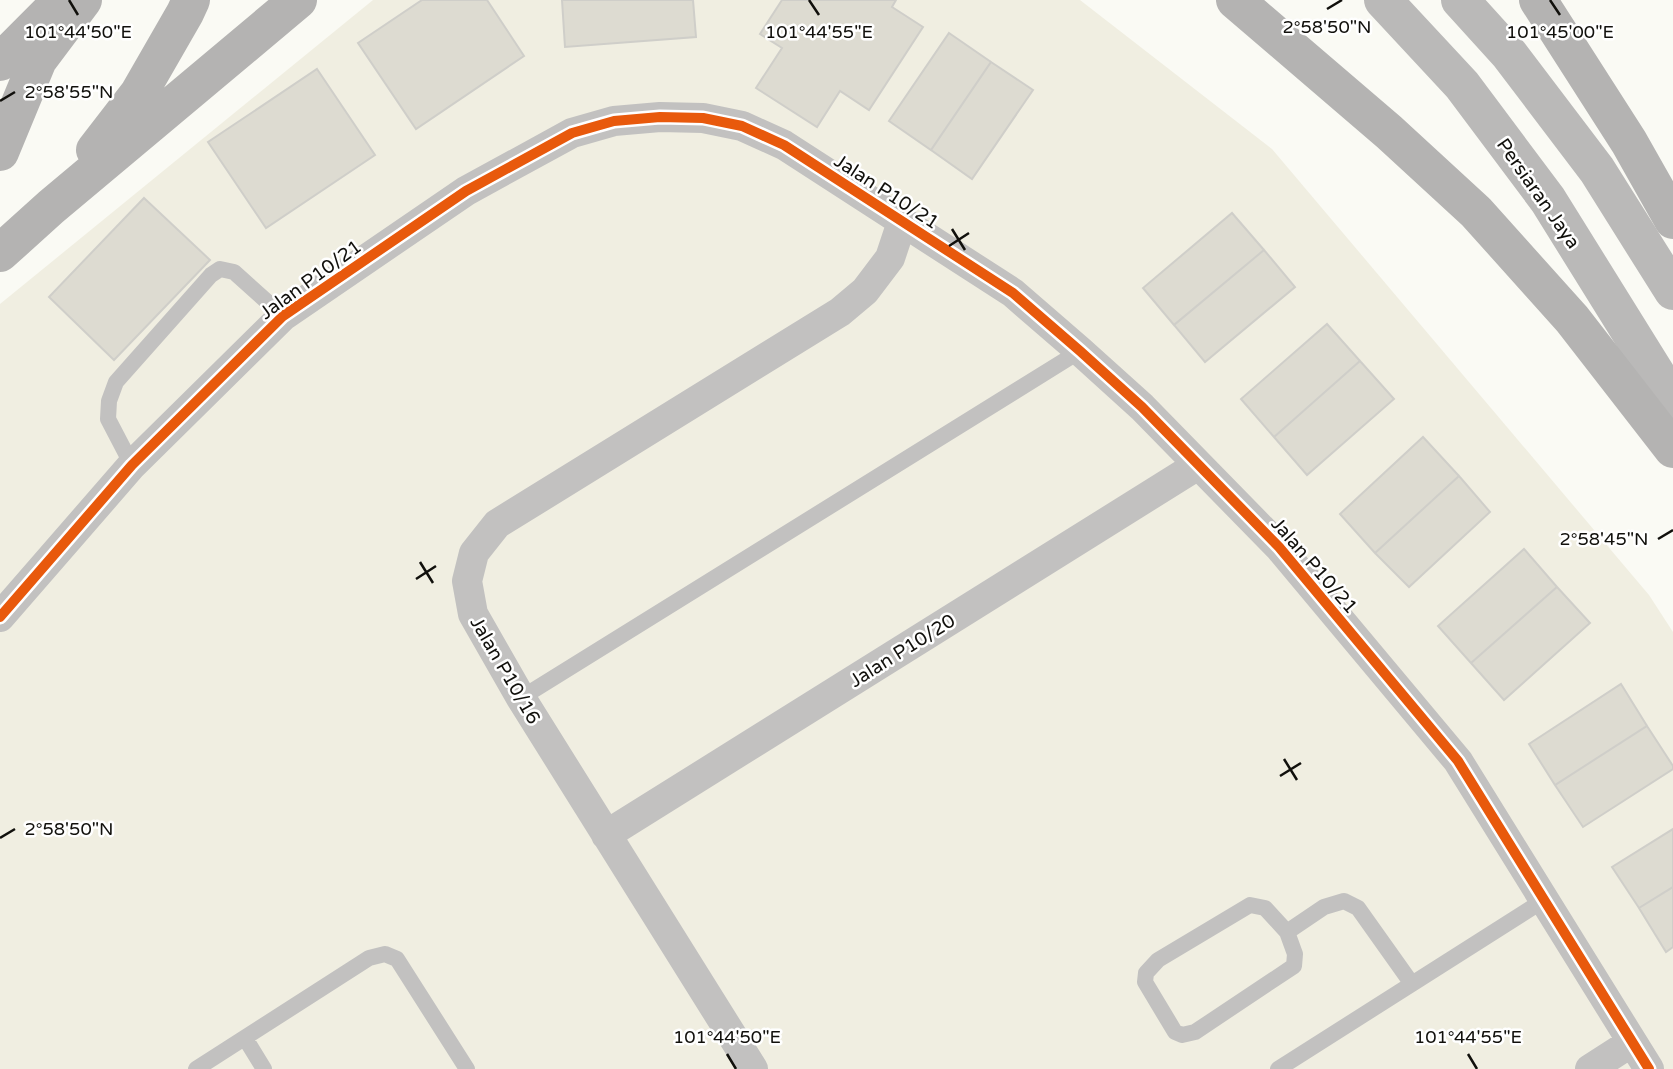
<svg xmlns="http://www.w3.org/2000/svg" width="1673" height="1069" viewBox="0 0 1673 1069" font-family="'Varela Round',sans-serif">
  <style>
    .built { fill: #f0eee1 }
    .building { fill: #dddbd1; stroke: #cfcec9; stroke-width: 2 }
    .lines { fill: none; stroke-linecap: round; stroke-linejoin: round }
    .service { stroke: #c2c1c0; stroke-width: 16 }
    .minor { stroke: #c2c1c0; stroke-width: 30 }
    .primary { stroke: #bab9b8; stroke-width: 38 }
    .motorway { stroke: #b4b3b2; stroke-width: 38 }
    .cycleway-casing { stroke: #fff; stroke-width: 15 }
    .cycleway { stroke: #e8590c; stroke-width: 10 }
    .ticks { fill: none; stroke: #11100c; stroke-width: 2.5 }
    .labels { text-anchor: middle; stroke-width: 5; stroke-linejoin: round; paint-order: stroke }
    .street-label { font-size: 19px; fill: #11100c; stroke: #fff }
    .ticks-label { font-size: 18px; text-anchor: middle; fill: #11100c; stroke: #fff; stroke-width: 5; stroke-linejoin: round; paint-order: stroke }
  </style>
  <rect width="100%" height="100%" fill="#fafaf4"/>
  <path class="built" d="M373,0h707l192,149 377,446 24,37v437h-1673v-765z"/>
  <path class="building" d="M422,0h65l37,56 -108,73 -58,-86z
    M562,0h131l3,37 -131,10z
    M782,0h114l-4,7 31,20 -54,83 -29,-19 -23,36 -61,-39 26,-40 -22,-14z
    M949,33l42,29 -60,88 -42,-29z
    M991,62l42,28 -61,89 -41,-29z
    M317,69l58,86 -109,73 -58,-86z
    M144,198l66,62 -96,100 -65,-63z
    M1232,213l32,37 -90,75 -31,-37z
    M1264,250l31,37 -90,75 -31,-37z
    M1327,324l33,37 -86,76 -33,-38z
    M1360,361l34,38 -87,76 -33,-38z
    M1423,437l36,39 -84,77 -35,-39z
    M1459,476l31,36 -81,75 -34,-34z
    M1524,549l33,38 -86,76 -33,-37z
    M1557,587l33,36 -86,77 -33,-37z
    M1621,684l26,42 -92,59 -26,-41z
    M1647,726l26,40v3l-90,58 -28,-42z
    M1673,829v58l-34,21 -27,-41z
    M1673,887v60l-7,5 -27,-44z"/>
  <g class="lines">
    <path class="service" d="M132,465l-24,-46 1,-18 7,-19 95,-107 9,-6 14,3 49,44
      M521,698l559,-347
      M1250,905l15,3 22,24 8,22 -1,12 -99,66 -13,3 -7,-3 -30,-50 1,-9 12,-13z
      M1287,932l37,-25 20,-6 14,7 54,76
      M245,1038l19,31
      M196,1069l173,-111 16,-4 12,5 70,110
      M1278,1069l266,-169"/>
    <path class="minor" d="M0,617l132,-152 151,-149 183,-125 106,-58 42,-12 46,-4 43,1 39,8 42,19 229,148 67,58 62,56 137,140 179,214 191,308
      M606,835l592,-370
      M753,1069l-232,-371 -48,-84 -6,-33 7,-28 23,-29 343,-212 25,-21 25,-33 12,-36
      M1590,1069l42,-27"/>
    <path class="primary" d="M1383,0l79,85 86,115 125,201
      M1460,0l49,54 88,116 76,121"/>
    <path class="motorway" d="M1235,0l154,132 87,80 96,107 101,130
      M1538,0l91,142 44,78
      M0,62l51,-51
      M95,150l44,-57 46,-80 6,-13
      M0,152l38,-92 45,-60
      M0,253l51,-46 247,-207"/>
    <defs>
      <path id="cycleway" d="M0,617l132,-152 151,-149 183,-125 106,-58 42,-12 46,-4 43,1 39,8 42,19 229,148 67,58 62,56 137,140 179,214 191,308"/>
    </defs>
    <use href="#cycleway" class="cycleway-casing"/>
    <use href="#cycleway" class="cycleway"/>
  </g>
  <path class="ticks" d="M69,0l9,15M809,0l10,15M1550,0l10,15M1327,9l15,-9M0,101l15,-9M952,229l13,21M949,246l20,-13M1658,539l15,-9M420,562l13,21M416,579l20,-13M1284,759l13,21M1280,776l21,-13M0,838l15,-9M727,1054l9,15M1468,1054l9,15"/>
  <g class="labels">
    <g class="street-label">
      <text transform="translate(887 191) rotate(33)" y="7">Jalan P10/21</text>
      <text transform="translate(1539 193) rotate(55)" y="7">Persiaran Jaya</text>
      <text transform="translate(310 279) rotate(-36)" y="7">Jalan P10/21</text>
      <text transform="translate(1315 565) rotate(49)" y="7">Jalan P10/21</text>
      <text transform="translate(902 650) rotate(-32)" y="7">Jalan P10/20</text>
      <text transform="translate(506 670) rotate(60)" y="7">Jalan P10/16</text>
    </g>
  </g>
  <g class="ticks-label">
    <text x="1327" y="33">2°58'50"N</text>
    <text x="78" y="38">101°44'50"E</text>
    <text x="819" y="38">101°44'55"E</text>
    <text x="1560" y="38">101°45'00"E</text>
    <text x="69" y="98">2°58'55"N</text>
    <text x="1604" y="545">2°58'45"N</text>
    <text x="69" y="835">2°58'50"N</text>
    <text x="727" y="1043">101°44'50"E</text>
    <text x="1468" y="1043">101°44'55"E</text>
  </g>
</svg>
